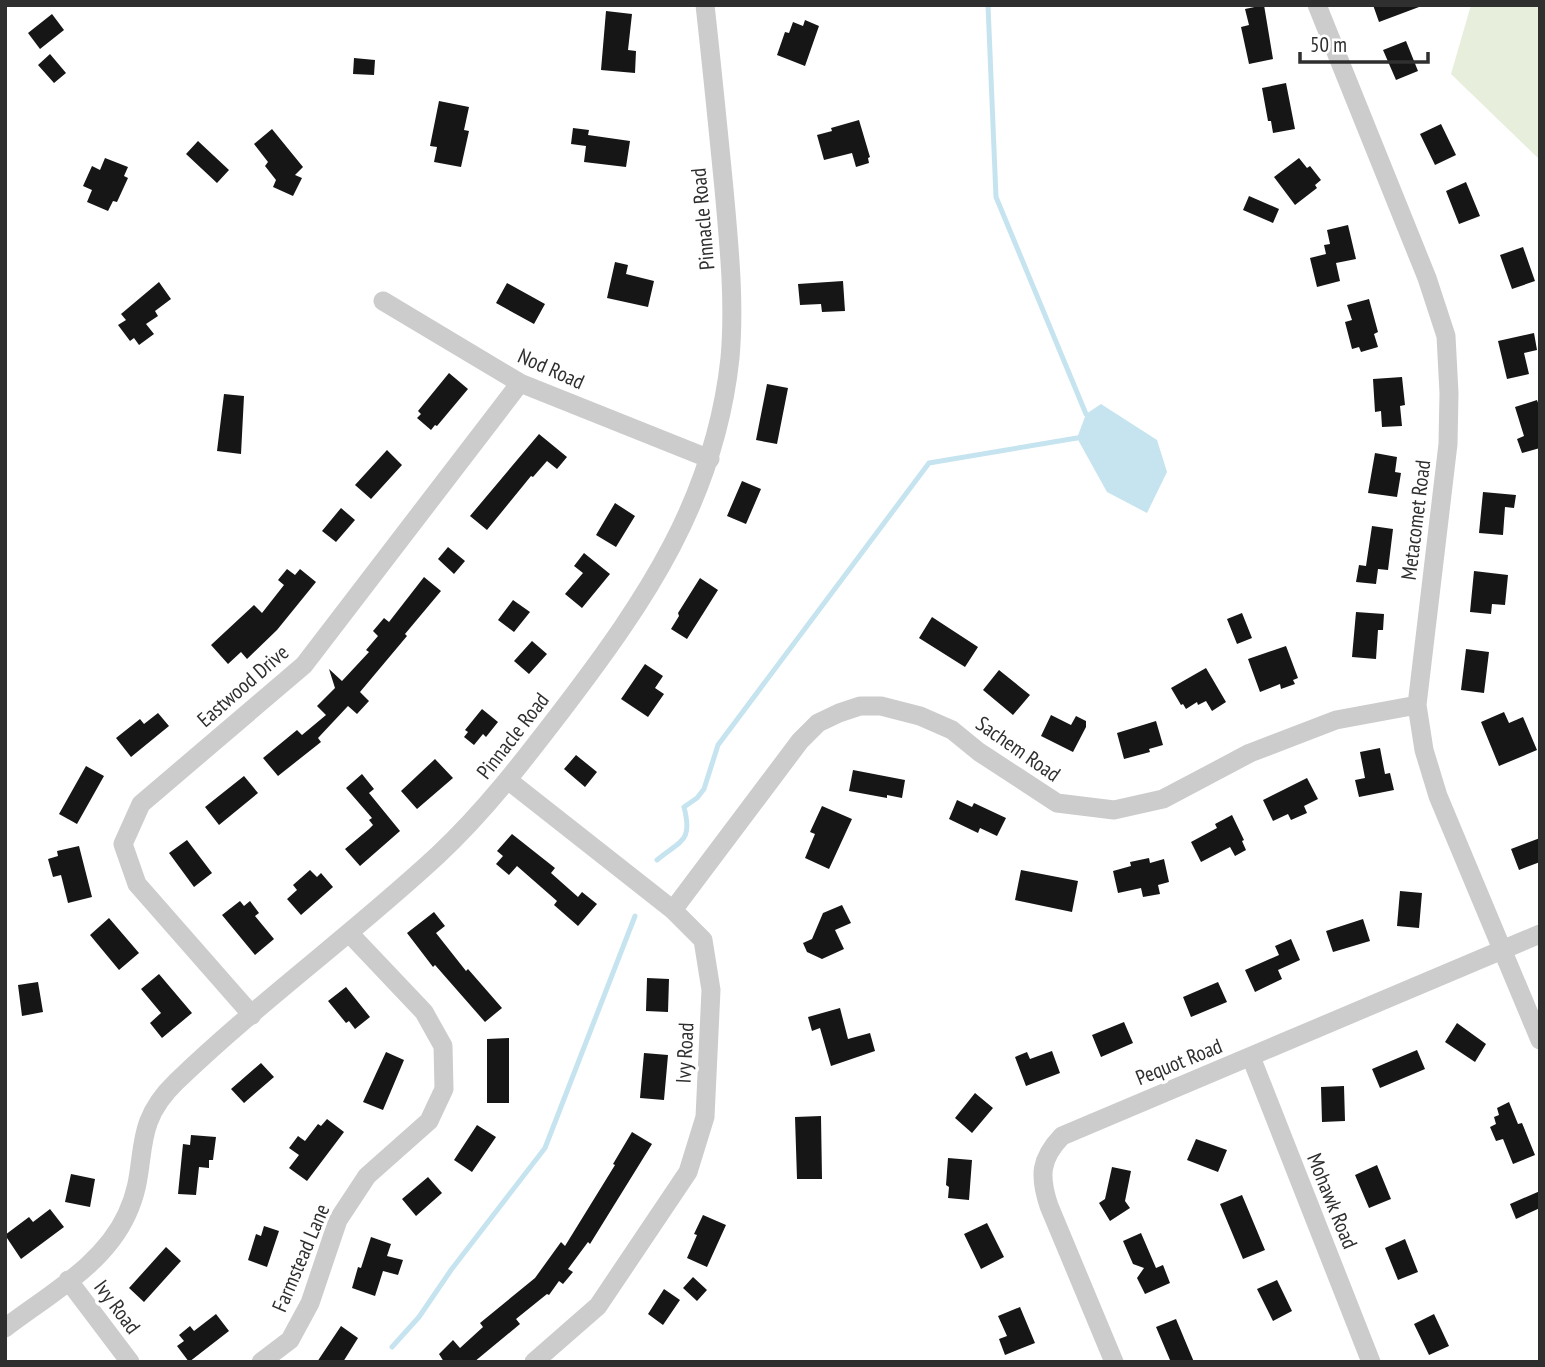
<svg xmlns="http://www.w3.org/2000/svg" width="1545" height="1367" viewBox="0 0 1545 1367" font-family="'PT Sans Narrow',sans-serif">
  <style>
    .green { fill: #e7eedc }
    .water { fill: #c6e4ef }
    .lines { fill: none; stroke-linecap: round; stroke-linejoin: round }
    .stream { stroke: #c6e4ef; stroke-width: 5 }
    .building { fill: #161616 }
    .street { stroke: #ccc; stroke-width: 19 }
    .labels { text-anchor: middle; stroke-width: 7; stroke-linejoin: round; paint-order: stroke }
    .street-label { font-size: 21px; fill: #2f2f2f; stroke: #fff }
  </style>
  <rect width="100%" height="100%" fill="#fff"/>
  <path class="green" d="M1471,5h69v155l-89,-86z"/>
  <path class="water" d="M1101,404l56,36 10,32 -20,41 -40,-21 -30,-54 9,-24z"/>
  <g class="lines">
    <path class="stream" d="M988,5l8,192 90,217
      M657,860c24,-20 36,-18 27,-53l13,-9 7,-9 14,-44 211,-282 148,-25
      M392,1347l27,-30 32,-47 94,-122 90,-232"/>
  </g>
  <path class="building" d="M1264,5l9,54 -24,5 -8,-37 8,-2 -4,-16z
    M1373,5h46v2l-40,15z
    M606,11l26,3 -4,36 8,1 -1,22 -34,-3z
    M52,14l12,16 -24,19 -12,-16z
    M805,20l14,6 -14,40 -28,-11 8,-23 4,1 4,-11 10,4z
    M1406,41l12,30 -22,9 -13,-30z
    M50,54l16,19 -12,10 -16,-18z
    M354,58l21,2 -1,15 -21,-1z
    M1286,83l9,46 -22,4 -2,-12h-3l-6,-33z
    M439,101l30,6 -5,23 5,1 -8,36 -27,-5 3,-15 -7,-1z
    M859,120l11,37 -2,1 1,5 -13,4 -4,-14 -28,7 -7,-25 15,-4 -1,-3z
    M1441,124l15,31 -21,10 -15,-31z
    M573,128l16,2 -1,5 42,6 -4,26 -42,-5 2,-16 -15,-2z
    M272,129l31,38 -8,8 7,3 -9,18 -20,-9 3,-7 -11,-14 3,-4 -14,-18z
    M198,141l31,29 -12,13 -31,-29z
    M105,158l23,9 -4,9 4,2 -11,24 -4,-1 -5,10 -21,-9 5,-12 -9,-4 9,-20 8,4z
    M1299,158l8,10 3,-2 11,14 -6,5 2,3 -22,17 -21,-28z
    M1466,182l14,34 -21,8 -13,-33z
    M1249,196l30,13 -6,14 -30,-13z
    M1348,225l8,34 -20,4 4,18 -23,6 -7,-29 16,-4 -2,-9 6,-1 -3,-14z
    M1523,247l12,34 -23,8 -12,-34z
    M615,262l13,3 -2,9 28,7 -6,26 -41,-9z
    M843,281l2,30 -23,1 -1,-8 -21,1 -2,-21z
    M159,282l12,17 -16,12 3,5 -12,8 8,10 -15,11 -5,-7 -4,3 -12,-16 8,-5 -5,-6z
    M507,283l38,21 -11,20 -38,-21z
    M1369,299l9,33 -4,2 4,13 -17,5 -2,-5 -7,2 -7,-27 7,-2 -5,-15z
    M1534,333l3,17 -13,3 5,21 -22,5 -9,-38z
    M449,373l19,16 -31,37 -2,-1 -4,5 -14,-12 4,-4 -3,-3z
    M1402,377l3,28 -5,1 2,20 -20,1 -1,-16 -6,1 -2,-33z
    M767,384l21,4 -11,56 -21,-4z
    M224,394l20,2 -3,58 -24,-3z
    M1537,400l3,8v40l-18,5 -5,-14 7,-3 -9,-29z
    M539,434l28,23 -10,12 -10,-8 -14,16 -2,-1 -44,54 -17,-14z
    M387,450l15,15 -31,34 -16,-14z
    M1375,453l22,4 -2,15 6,1 -4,24 -29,-4z
    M742,481l19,8 -15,35 -19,-8z
    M1483,492l33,3 -2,13 -9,-1 -2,28 -24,-2z
    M615,503l20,13 -19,31 -20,-12z
    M341,508l14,12 -19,22 -14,-11z
    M1372,526l21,3 -5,41 -10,-1 -2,15 -20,-2 3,-17 7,1z
    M448,547l17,14 -11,13 -16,-15z
    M584,553l26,21 -28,34 -17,-14 18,-21 -9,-7z
    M287,569l8,6 5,-6 16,13 -39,48 -30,29 -6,-7 -13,12 -17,-19 43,-40 8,8 22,-28 -6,-5z
    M1474,571l34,4 -3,30 -13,-1 -1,10 -21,-2z
    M424,577l17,14 -36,43 2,2 -47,56 9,9 -12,13 -9,-8 -30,32 3,4 -43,34 -15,-18 34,-28 5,5 24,-20 -9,-9 18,-18 -6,-19 13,12 27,-29 -3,-2 12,-14 -5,-5 11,-13 5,4z
    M700,578l18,12 -31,49 -16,-10 8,-13 -1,-3z
    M513,600l17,12 -16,20 -16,-12z
    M1356,612l28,2 -1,16h-5l-2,29 -24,-2z
    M1242,613l10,25 -15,6 -10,-25z
    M932,617l46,30 -13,20 -46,-29z
    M532,641l15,13 -18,20 -15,-13z
    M1286,646l12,32 -5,2 2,4 -14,5 -1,-5 -20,8 -12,-33z
    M1466,649l23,3 -5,41 -23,-3z
    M645,664l18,12 -8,12 9,6 -16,23 -27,-18z
    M1206,668l20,34 -14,9 -6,-10 -8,4 -1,-3 -11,7 -3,-5 -2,1 -10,-17z
    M999,670l31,25 -17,20 -30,-25z
    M482,709l16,13 -12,15 -3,-3 -9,11 -10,-8 4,-5 -3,-2z
    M1504,712l5,11 14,-6 14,33 -38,16 -18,-44z
    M158,713l11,13 -38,31 -15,-19 24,-19 4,5z
    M1051,715l20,10 5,-9 10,5v6l-13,25 -32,-16z
    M1156,721l7,24 -14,4 1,3 -26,7 -7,-26z
    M1380,748l5,26 5,-1 4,17 -35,7 -4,-17 10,-2 -5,-26z
    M576,755l21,17 -12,15 -21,-18z
    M435,759l18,19 -36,31 -16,-18z
    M86,766l18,10 -27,48 -18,-10z
    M853,770l52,10 -3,18 -15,-3v3l-38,-7z
    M362,774l12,15 -5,4 31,38 -40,35 -15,-17 24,-20 4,-4 -4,-5 3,-2 -26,-30z
    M244,776l14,17 -39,32 -14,-18z
    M1307,778l11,21 -14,7 3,7 -16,7 -3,-6 -15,7 -10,-21z
    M957,800l15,7 2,-4 32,15 -9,18 -17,-8 -2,5 -29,-14z
    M822,806l30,13 -23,50 -24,-11 10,-24 -5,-2z
    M1232,815l12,25 -2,1 4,9 -11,6 -5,-9 -29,15 -10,-20 26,-14 -2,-4z
    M512,834l43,34 -4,5 27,24 4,-5 15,12 -19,22 -24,-21 3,-4 -40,-35 -8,9 -13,-11 7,-8 -6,-5z
    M1540,838v24l-21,8 -8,-21z
    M187,840l25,33 -18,14 -25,-34z
    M79,846l13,51 -24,6 -7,-28 -8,2 -5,-18 10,-3 -1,-5z
    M1149,858l1,5 14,-4 5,23 -11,3 2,9 -17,3 -2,-9 -23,5 -5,-22 18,-5 -1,-4z
    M310,870l7,7 4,-4 12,14 -32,28 -14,-16 10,-9 -4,-5z
    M1021,870l57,11 -6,31 -57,-12z
    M1400,891l22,2 -3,35 -22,-2z
    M240,901l4,5 6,-5 9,12 -4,3 19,23 -19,16 -33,-40z
    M842,905l9,18 -16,7 9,19 -22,10 -15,-7 -4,-9 9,-4 11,-26z
    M434,912l11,14 -9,7 30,38 2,-2 34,39 -17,14 -50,-57 -2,2 -26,-34z
    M109,918l30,35 -20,17 -29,-35z
    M1363,919l7,22 -37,11 -7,-21z
    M1291,939l9,21 -22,10 4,9 -27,13 -10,-22 34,-15 -4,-9z
    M159,974l33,39 -30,25 -12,-15 11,-10 -20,-24z
    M647,978l22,1 -1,33 -22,-1z
    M38,982l5,30 -21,4 -4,-31z
    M1218,982l9,20 -36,15 -8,-20z
    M346,987l24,30 -15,12 -6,-8 -3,2 -18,-22z
    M840,1008l8,31 22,-6 5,18 -44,15 -11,-38 -8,3 -4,-14z
    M1124,1022l9,21 -32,14 -9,-22z
    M1457,1023l29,21 -11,18 -30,-20z
    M509,1038v65h-22v-64z
    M1417,1050l8,19 -45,19 -8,-19z
    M1052,1051l8,22 -34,13 -11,-29 12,-5 3,7z
    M386,1052l18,8 -21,50 -20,-8z
    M644,1053l24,2 -4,45 -24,-2z
    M261,1063l13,14 -30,26 -13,-14z
    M1344,1086l1,35 -23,1 -1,-35z
    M975,1093l18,15 -21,25 -17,-15z
    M1509,1102l9,22 4,-1 13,32 -22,9 -10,-25 -7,2 -6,-14 6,-3 -2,-7 5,-2 -2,-7z
    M821,1116l1,63h-25l-2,-62z
    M327,1119l17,13 -37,49 -18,-13 10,-13 -10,-7 9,-12 7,5 13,-17 3,2z
    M477,1125l19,12 -24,35 -18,-12z
    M632,1132l20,12 -62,100 -2,-2 -20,27 5,3 -10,12 -4,-3 -10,14 -2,-1 -31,25 4,5 -46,38h-30l-5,-8 14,-14 7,8 23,-21 -3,-4 55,-45 26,-36 4,4 50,-81 -2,-1z
    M191,1135l25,2 -3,23h-4v8l-10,-1 -3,28 -18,-1 5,-50 7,1z
    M1196,1139l31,11 -9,22 -31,-12z
    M948,1158l24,2 -3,40 -21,-2 1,-11 -3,-2z
    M1377,1165l14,34 -22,9 -14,-33z
    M1112,1167l19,4 -6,30 5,7 -20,13 -11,-18 6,-4z
    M71,1174l24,5 -5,28 -25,-5z
    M428,1177l14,16 -26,23 -14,-17z
    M1540,1191v17l-24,11 -6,-15z
    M1242,1195l23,55 -22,9 -23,-55z
    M50,1209l14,18 -43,32 -16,-24 24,-18 4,5z
    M703,1215l23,10 -19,42 -20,-9 10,-23 -3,-1z
    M987,1223l17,34 -23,12 -17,-35z
    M264,1226l15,5 -12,36 -19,-7 8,-26 5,2z
    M1141,1233l15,35 7,-3 7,18 -25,11 -8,-16 7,-10 -11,-4 -10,-23z
    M371,1237l20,7 -4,12 16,4 -5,15 -15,-4 -8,25 -23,-8 6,-21 3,1z
    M1405,1239l13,33 -20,8 -13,-32z
    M166,1247l15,14 -37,41 -15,-14z
    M693,1277l14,13 -10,11 -14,-13z
    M1277,1280l15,31 -19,10 -16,-32z
    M664,1289l16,11 -17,25 -15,-11z
    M1020,1307l15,36 -30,12 -6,-16 8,-3 -9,-20z
    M216,1314l13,17 -40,31 -12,-16 7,-5 -5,-6 11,-9 4,5z
    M1434,1314l15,32 -20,9 -15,-31z
    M1176,1319l18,43 -24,-2 -14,-33z
    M341,1326l17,12 -15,24h-26z"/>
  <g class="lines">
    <path class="street" d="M1317,5l110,273 19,58 3,57 -1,51 -31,261 7,45 14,46 102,244
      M383,301l137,82 190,76
      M509,781l164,129 30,30 8,50 -6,127 -17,55 -90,134 -64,56
      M673,910l127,-169 18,-18 21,-10 21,-7h21l39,10 32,14 27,22 78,51 57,7 49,-11 87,-46 86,-33 81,-15
      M252,1015l-115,-131 -14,-40 18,-40 163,-139 216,-282
      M1251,1057l120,305
      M68,1280l62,82
      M5,1328c43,-33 99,-63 122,-114 24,-51 1,-86 49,-132 83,-80 177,-148 262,-227 47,-44 86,-95 125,-146 83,-109 152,-210 167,-351 5,-56 -1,-113 -6,-169 -6,-61 -12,-122 -19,-184
      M261,1362l29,-22 20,-37 28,-83 29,-44 62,-55 15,-32 -1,-43 -19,-34 -74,-78
      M1114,1362l-65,-156c-10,-30 -9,-47 13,-70l478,-202"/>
  </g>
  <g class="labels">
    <g class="street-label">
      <text transform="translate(703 219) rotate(-95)" y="7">Pinnacle Road</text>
      <text transform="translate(551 369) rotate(24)" y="7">Nod Road</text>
      <text transform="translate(1416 520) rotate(-83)" y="7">Metacomet Road</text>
      <text transform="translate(243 686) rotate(-41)" y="7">Eastwood Drive</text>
      <text transform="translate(513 736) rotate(-52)" y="7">Pinnacle Road</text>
      <text transform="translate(1018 749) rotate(35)" y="7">Sachem Road</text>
      <text transform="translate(685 1053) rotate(-87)" y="7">Ivy Road</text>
      <text transform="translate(1179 1062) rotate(-22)" y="7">Pequot Road</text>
      <text transform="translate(1332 1201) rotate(68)" y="7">Mohawk Road</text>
      <text transform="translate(301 1258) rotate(-67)" y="7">Farmstead Lane</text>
      <text transform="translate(117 1307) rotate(53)" y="7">Ivy Road</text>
    </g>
  </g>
  <rect width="1545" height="1367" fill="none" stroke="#2f2f2f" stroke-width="14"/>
  <path d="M1300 52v10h128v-10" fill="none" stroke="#2f2f2f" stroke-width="3.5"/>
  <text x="1310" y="52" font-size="21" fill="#2f2f2f" stroke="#ffffff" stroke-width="5" paint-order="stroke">50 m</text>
</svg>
